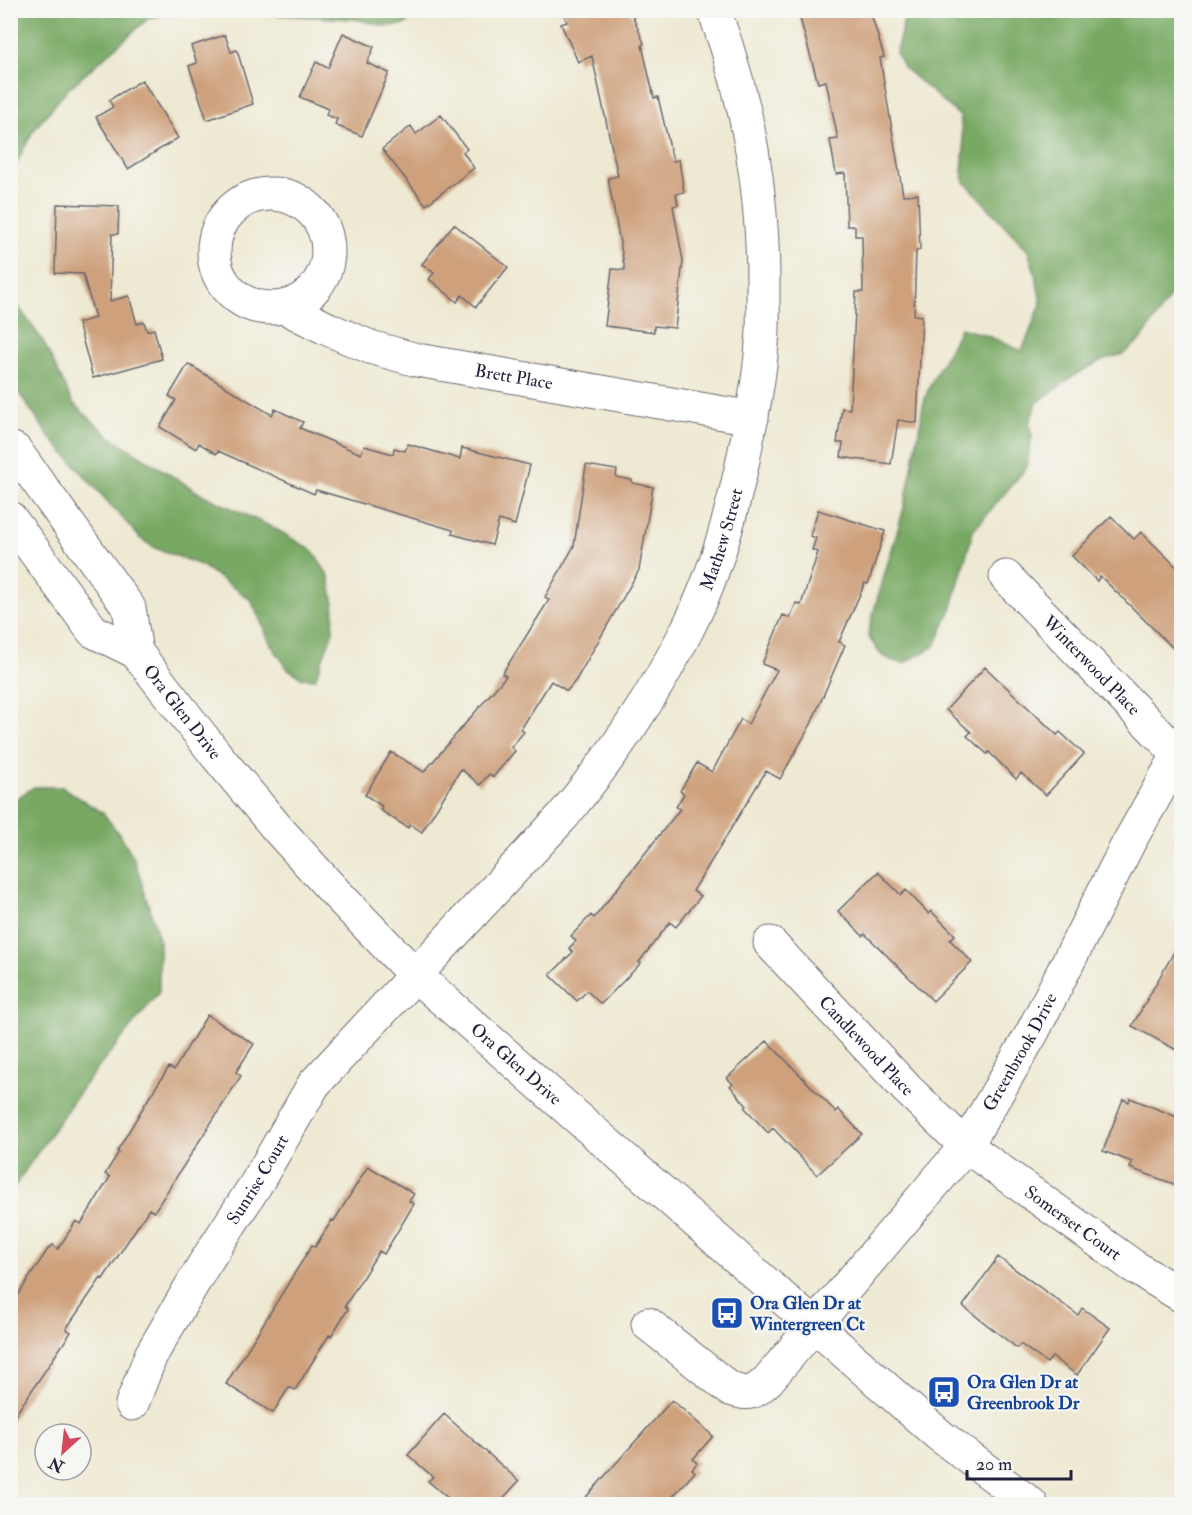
<svg xmlns="http://www.w3.org/2000/svg" width="1192" height="1515" viewBox="0 0 1192 1515" font-family="'IM FELL Double Pica',serif">
  <style>
    .forest { fill: #78a963; stroke: #4d664f; stroke-width: 1.5 }
    .building { fill: #cea07c }
    .lines { fill: none; stroke-linecap: round; stroke-linejoin: round }
    .minor-casing { stroke: #696870; stroke-width: 35 }
    .minor { stroke: #fff; stroke-width: 33 }
    .labels { text-anchor: middle; stroke-width: 4.5; stroke-linejoin: round; paint-order: stroke }
    .street-label { font-size: 18px; fill: #22223b; stroke: #f6f6f2 }
    .transit-label { font-size: 18px; font-weight: bold; fill: #164399; stroke: #f6f6f2; text-anchor: start }
  </style>
  <rect width="100%" height="100%" fill="#f6f6f2"/>
  <filter id="ink" filterUnits="userSpaceOnUse"><feTurbulence type="fractalNoise" baseFrequency=".0167" numOctaves="2"/><feDisplacementMap in="SourceGraphic" scale="12" xChannelSelector="R" yChannelSelector="G"/><feConvolveMatrix kernelMatrix="1 2 1 2 8 2 1 2 1" color-interpolation-filters="sRGB"/></filter>
  <filter id="wash" filterUnits="userSpaceOnUse"><feTurbulence type="fractalNoise" baseFrequency=".008" numOctaves="4" result="noise"/><feDisplacementMap in="SourceGraphic" scale="24" xChannelSelector="R" yChannelSelector="G"/><feGaussianBlur stdDeviation="1.35" result="paint"/><feColorMatrix in="noise" values="0 0 0 0 0 0 0 0 0 0 0 0 0 0 0 0 0 1.4 0 .05"/><feComposite in="paint" operator="in"/></filter>
  <g filter="url(#wash)">
    <rect width="100%" height="100%" fill="#eee9d2"/>
    <path class="forest" d="M11,10h173v1l-35,7 -82,72 -34,41 -19,37 -3,12z
      M196,11l224,-1v1l-16,14 -19,1 -30,-7z
      M906,11h275v269l-39,59 -19,15 -23,7 -27,15 -37,28 -7,20 3,11 -5,32 -54,64 -21,76 -17,39 -31,17 -11,-2 -12,-6 -13,-19c9,-43 24,-83 35,-125 7,-30 12,-61 18,-91 1,-33 27,-62 39,-92l28,8 34,15 19,-47 -5,-28 -8,-25 -63,-69 -3,-10 2,-24 -4,-32 -56,-48 -8,-15z
      M10,278l5,24 28,39 30,62 36,33 90,57 75,35 39,23 16,26 5,27 -1,28 -18,47 -12,-1 -15,-9 -17,-24 -20,-45 -50,-35 -46,-17 -14,-9 -93,-104 -37,-54z
      M34,787h28l41,26 19,25 12,20 25,81v53l-77,96 -71,103v-389z"/>
    <g id="blocks">
      <path class="building" d="M562,10h68l14,33 -2,2 12,53 4,-1 15,64 6,-1 5,32 -8,2 2,11 -5,1 10,55 -8,67 -21,-2v6l-49,-6 7,-57 13,1 -17,-92 10,-2 -26,-120 -14,6 -17,-38 6,-2z
        M815,10h55l14,47 -4,1 23,137 15,-1 2,56 -4,1 -2,64 8,1 -5,107 -19,-3 -7,44 -50,-7 2,-14h-6l5,-35 8,1 6,-117h7l-1,-56h-7v-10h-8l-2,-53 -9,1 -6,-34 8,-1 -12,-58 -8,2 -19,-68z
        M343,33l31,14 -7,16 22,10 -27,63 -27,-11 2,-6 -11,-4 2,-6 -28,-12 16,-35 12,6z
        M225,35l6,17 6,-2 16,54 -46,16 -18,-54 8,-3 -6,-17z
        M142,80l36,58 -50,31 -32,-52 17,-10 -4,-7z
        M441,115l26,34 -4,3 11,16 -48,37 -44,-56 29,-23 5,8z
        M57,204l62,2 -1,28h-6l-2,67 19,-5 8,28 7,-2 3,9 7,-2 8,30 -69,19 -15,-55 17,-5 -12,-44 -28,-1z
        M454,224l54,43 -32,40 -14,-12 -5,7 -28,-23 5,-6 -12,-9z
        M188,364l84,51 3,-6 28,13 -3,6 61,26 3,-8 29,8 1,-6 11,3 3,-7 52,15 2,-11 68,17 -15,60 -16,-5 -7,25 -40,-11 1,-4 -137,-40 -2,4 -96,-43 -2,3 -17,-11 -3,6 -36,-22 16,-27 -7,-4z
        M586,465l31,5 -1,7 16,3v3l21,4 -14,83 -63,110 -9,11 -16,-10 -30,48 3,3 -13,15 4,4 -22,26 -4,-3 -9,11 -19,-16 -39,63 -12,-8 -2,4 -28,-18 2,-4 -17,-11 26,-43 33,20 82,-96 -4,-2 47,-74 -4,-3 29,-51z
        M818,510l67,21 -17,53 -3,-1 -26,59 6,3 -34,79 -31,55 -14,-8 -73,120 8,5 -25,31 -6,-5 -31,40 2,1 -40,41 -14,-13 -10,10 -27,-26 23,-23 -4,-4 7,-7 -5,-5 20,-21 3,3 86,-109 -4,-2 8,-13 -4,-3 17,-28 15,9 29,-53 7,5 29,-54 -15,-6 21,-49 7,3 6,-15 5,2 17,-53 -6,-2 4,-12 -6,-2z
        M1111,516l23,23 7,-7 41,40v85l-82,-81 -3,5 -25,-25z
        M985,667l72,68 3,-3 24,22 -38,41 -25,-22 -5,6 -27,-27 -2,2 -20,-18 4,-4 -25,-22z
        M878,872l23,23 5,-5 23,24 2,-3 24,24 -5,5 22,22 -39,39 -68,-67 -2,2 -25,-25z
        M1182,938v115l-50,-27z
        M207,1015l47,29 -18,28 5,4 -87,136 -5,-3 -46,70 -2,-1 -35,51 5,3 -61,91v-116l38,-58 5,-4 5,4 18,-28 5,3 29,-47 -5,-3 14,-22 -2,-1 33,-55 19,-29 5,3z
        M767,1041l69,71 2,-3 24,25 -45,41 -44,-47 -5,5 -23,-25 2,-2 -17,-20 3,-2 -6,-6z
        M1130,1098l52,21v68l-52,-19 2,-6 -29,-11 20,-52 6,3z
        M368,1166l46,28 -5,7 5,3 -30,50 -5,-3 -34,55 3,3 -17,27 -2,-1 -34,55 -6,-3 -16,26 -47,-29 86,-139 3,2 17,-27 2,1z
        M998,1257l80,58 4,-7 28,20 -33,47 -25,-18 -5,6 -27,-19 -3,4 -54,-42z
        M672,1400l41,36 -20,23 4,4 -5,6 3,3 -29,32h-86z
        M444,1414l75,67 -21,23h-43l-27,-23 5,-4 -25,-22z"/>
    </g>
  </g>
  <g filter="url(#ink)">
    <use href="#blocks" fill-opacity="0" stroke="#696870" stroke-width="1.5"/>
    <g class="lines">
      <defs>
        <g id="minor">
          <circle cx="271" cy="251" r="57"/>
          <path id="s1" d="M284,307l44,22 42,18 47,13 335,58"/>
          <path d="M10,448l5,2 114,158 7,44"/>
          <path id="s2" d="M10,518l83,113 43,21 81,104 60,72 56,62 82,85 524,460 92,69"/>
          <path id="s3" d="M1006,577l171,176"/>
          <path id="s4" d="M770,943l137,146 59,57 167,120 49,30"/>
          <path id="s5" d="M648,1324l82,65c20,6 23,5 38,-9l198,-234 66,-113 96,-189 54,-96"/>
          <path id="s6" d="M132,1404l19,-49 52,-89 53,-82 58,-100 249,-268c49,-60 90,-118 125,-188 26,-51 42,-107 54,-163 8,-40 17,-80 20,-121 2,-16 1,-33 1,-50 1,-99 -14,-190 -49,-284"/>
        </g>
      </defs>
      <use href="#minor" class="minor-casing"/>
      <use href="#minor" class="minor"/>
    </g>
  </g>
  <defs>
    <symbol id="bus-square" viewBox="-11 -11 22 22"><rect x="-9" y="-9" width="18" height="18" rx="4" fill="#1a4fb4" stroke="#f6f6f2"/><path d="M-5-6H5V4H4V6H2V4H-2V6H-4V4H-5ZM-3.5-4V0h7V-4ZM-3.5 1.2v1.5H-2V1.2ZM2 1.2v1.5H3.5V1.2Z" fill="#fff"/></symbol>
  </defs>
  <g fill-rule="evenodd">
    <use href="#bus-square" x="708" y="1294" width="38" height="38"/>
    <use href="#bus-square" x="925" y="1373" width="38" height="38"/>
  </g>
  <g class="labels">
    <g class="street-label">
      <text dy="6" stroke="none"><textPath href="#s1" startOffset="242">Brett Place</textPath></text>
      <text dy="6" stroke="none"><textPath href="#s6" startOffset="1056">Mathew Street</textPath></text>
      <text dy="6" stroke="none"><textPath href="#s3" startOffset="123">Winterwood Place</textPath></text>
      <text dy="6" stroke="none"><textPath href="#s2" startOffset="264">Ora Glen Drive</textPath></text>
      <text dy="6" stroke="none"><textPath href="#s4" startOffset="141">Candlewood Place</textPath></text>
      <text dy="6" stroke="none"><textPath href="#s5" startOffset="562">Greenbrook Drive</textPath></text>
      <text dy="6" stroke="none"><textPath href="#s2" startOffset="750">Ora Glen Drive</textPath></text>
      <text dy="6" stroke="none"><textPath href="#s6" startOffset="258">Sunrise Court</textPath></text>
      <text dy="6" stroke="none"><textPath href="#s4" startOffset="414">Somerset Court</textPath></text>
    </g>
    <g class="transit-label">
      <text x="750" y="1309">Ora Glen Dr at<tspan x="750" dy="21">Wintergreen Ct</tspan></text>
      <text x="967" y="1388">Ora Glen Dr at<tspan x="967" dy="21">Greenbrook Dr</tspan></text>
    </g>
  </g>
  <rect width="1192" height="1515" fill="none" stroke="#f6f6f2" stroke-width="36"/>
  <g transform="translate(63 1452) rotate(207)"><circle r="28" fill="#f6f6f2" stroke="#a1a1a9" stroke-width="1.5"/>
  <path d="M0-4.5L10 22L0 15L-10 22Z" fill="#d1495b"/>
  <text y="-9" font-size="16" font-weight="bold" text-anchor="middle" fill="#22223b">N</text>
  </g>
  <path d="M967 1470v9h104v-9" fill="none" stroke="#22223b" stroke-width="3"/>
  <text x="976" y="1470" font-size="18" fill="#22223b" stroke="#f6f6f2" stroke-width="4.5" paint-order="stroke">20 m</text>
</svg>
